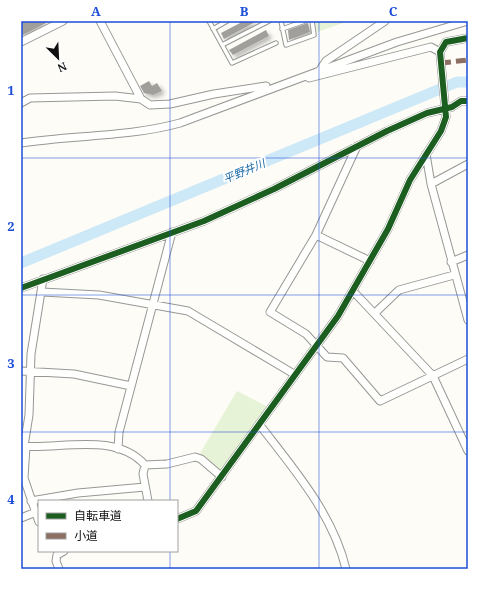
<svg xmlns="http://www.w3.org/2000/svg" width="489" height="590" viewBox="0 0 489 590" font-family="'Noto Serif','Noto Sans JP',serif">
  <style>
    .green { fill: #e7f3d7 }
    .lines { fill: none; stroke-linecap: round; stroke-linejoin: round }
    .river { stroke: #cde8f7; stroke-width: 11 }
    .building { fill: #a19f9c; filter: url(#shadow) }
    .lane-casing { stroke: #979795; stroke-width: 5.5 }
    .street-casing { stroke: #979795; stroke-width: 9 }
    .lane { stroke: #fffffe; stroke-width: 3.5 }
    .street { stroke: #fffffe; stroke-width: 7 }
    .quiet { stroke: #8d6e63; stroke-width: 5; stroke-dasharray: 10 5; stroke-linecap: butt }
    .cycleway-casing { stroke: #fff; stroke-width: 8 }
    .cycleway { stroke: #1b5e20; stroke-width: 6 }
    .grid { fill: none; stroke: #1d4ed8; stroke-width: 1; stroke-opacity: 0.55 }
    .labels { text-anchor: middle; stroke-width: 4; stroke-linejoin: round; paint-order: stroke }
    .water-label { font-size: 11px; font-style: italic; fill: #1768a6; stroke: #fff }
    .neatline { fill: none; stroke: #1d4ed8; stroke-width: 1.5 }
    .grid-label { font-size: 13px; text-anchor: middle; font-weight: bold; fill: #1d4ed8 }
  </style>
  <defs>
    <filter id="shadow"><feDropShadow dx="3" dy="3" stdDeviation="2" flood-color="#0004"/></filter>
  </defs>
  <rect width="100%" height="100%" fill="#fdfcf7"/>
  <path class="green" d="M315,21h34l-32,11z
    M237,391l31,16 -46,67 -23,-19z"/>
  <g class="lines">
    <path class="river" d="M21,263l436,-181h11"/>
  </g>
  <path class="building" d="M21,21h29l-29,15z
    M239,21h18l-33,18 -3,-6 19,-10z
    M308,23l2,9 -21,8 -1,-10z
    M266,30l3,6 -36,19 -4,-5z
    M149,81l3,5 5,-3 5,8 -9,4 -9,-2 -4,-7z"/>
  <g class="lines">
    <defs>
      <path id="lane" d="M209,21l23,42 44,-20
        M281,21l5,24 28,-10 -2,-14
        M213,29l14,-8
        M282,29l23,-8
        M222,45l47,-24"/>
      <path id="street" d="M100,21l41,78
        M21,42l42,-21
        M320,70l6,-9 59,-40
        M309,78l122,-31 9,5
        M21,103l9,-5 85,-2 26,3 9,6 20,-1 44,-10 52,-8
        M21,143c53,-8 108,-6 159,-20l217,-81 71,-21
        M357,146l-41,89 -46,77 36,22 21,23 16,1 37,43 88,-42
        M426,154l5,30 37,136
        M431,184l37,-20
        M316,235l54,26
        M451,262l17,-7
        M21,288l183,-67 70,-32 113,-58 40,-18 25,-6 9,-6h7
        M353,291l80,85 35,75
        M42,292l57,3 89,16 106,63
        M375,313l24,-23 55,-15
        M21,371l53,3 57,12
        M259,424c34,44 74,90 87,145
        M21,446c38,4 94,-15 124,19l22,-1 28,-7 6,2 21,18
        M24,446l5,-31 2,-61 12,-75
        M26,446l-2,32 15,44
        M118,449l1,-17 53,-200
        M145,465l-2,9 5,27
        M31,501l47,-8 67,-6
        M21,518l15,-6
        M177,519l19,-8 142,-195 50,-87 22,-49 31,-49 5,-14 -6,-65 6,-10 22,-4
        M57,555l-1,6 3,8
        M57,555l7,-4"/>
    </defs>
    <use href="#lane" class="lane-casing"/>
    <use href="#street" class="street-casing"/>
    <use href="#lane" class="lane"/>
    <use href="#street" class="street"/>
    <path class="quiet" d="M441,63l27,-3"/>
    <defs>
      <path id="cycleway" d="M21,288l183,-67 70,-32 113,-58 40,-18 25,-6 9,-6h7
        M177,519l19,-8 142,-195 50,-87 22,-49 31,-49 5,-14 -6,-65 6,-10 22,-4"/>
    </defs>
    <use href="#cycleway" class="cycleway-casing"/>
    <use href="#cycleway" class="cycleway"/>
  </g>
  <path class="grid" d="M170,21v480M319,21v548M21,158h447M21,295h447M21,432h447M170,551v18"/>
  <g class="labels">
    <g class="water-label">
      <text transform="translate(244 171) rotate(-23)" y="4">平野井川</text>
    </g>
  </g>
  <rect width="489" height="590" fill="none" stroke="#ffffff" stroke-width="44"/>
  <rect x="38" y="500" width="140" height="52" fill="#ffffff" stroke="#a0a0a0"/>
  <rect x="46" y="513" width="20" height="6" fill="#1b5e20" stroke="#a0a0a0"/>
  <text x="74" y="520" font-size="12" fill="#111111">自転車道</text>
  <rect x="46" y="533" width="20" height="6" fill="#8d6e63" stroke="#a0a0a0"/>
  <text x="74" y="540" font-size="12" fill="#111111">小道</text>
  <g transform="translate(58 58) rotate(156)" stroke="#ffffff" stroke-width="3" paint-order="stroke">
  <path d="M0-3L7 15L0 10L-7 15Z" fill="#111111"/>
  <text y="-6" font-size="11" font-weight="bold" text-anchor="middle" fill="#111111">N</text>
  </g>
  <rect x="22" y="22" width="445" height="546" class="neatline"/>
  <g class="grid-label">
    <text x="96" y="16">A</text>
    <text x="244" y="16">B</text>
    <text x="393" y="16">C</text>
    <text x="11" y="95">1</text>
    <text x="11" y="231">2</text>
    <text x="11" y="368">3</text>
    <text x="11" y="504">4</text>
  </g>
</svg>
